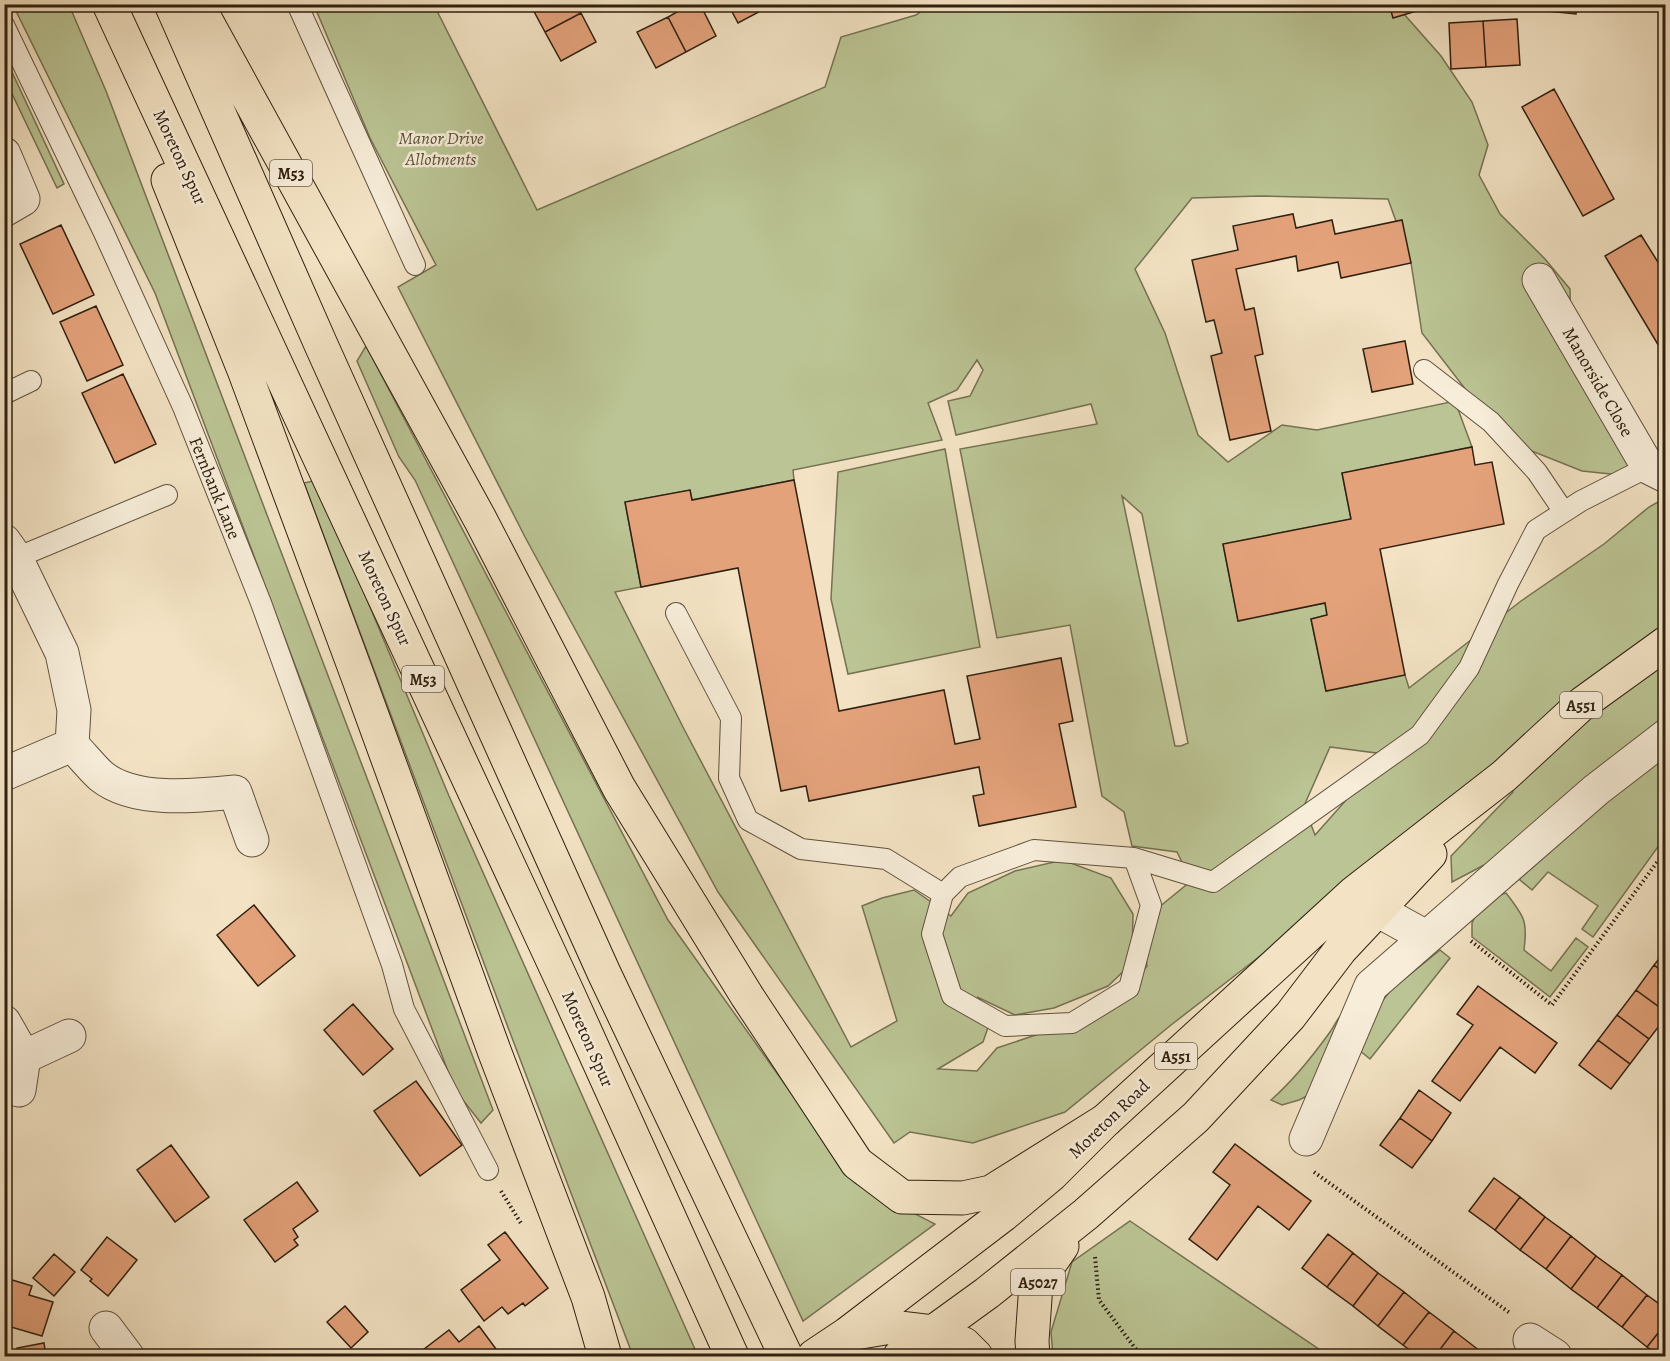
<svg xmlns="http://www.w3.org/2000/svg" width="1670" height="1361" viewBox="0 0 1670 1361" font-family="Alegreya,serif">
  <style>
    .green { fill: #bbc494; stroke: #757252; stroke-width: 1.5; fill-rule: evenodd }
    .building { fill: #e4a27b; stroke: #2f2010; stroke-width: 1.5 }
    .lines { fill: none; stroke-linecap: round; stroke-linejoin: round }
    .service-casing { stroke: #60513d; stroke-width: 22 }
    .minor-casing { stroke: #60513d; stroke-width: 35 }
    .primary-casing { stroke: #2f2010; stroke-width: 35 }
    .motorway-casing { stroke: #2f2010; stroke-width: 35 }
    .path { stroke: #2f2010; stroke-width: 4; stroke-dasharray: 1.5 3; stroke-linecap: butt }
    .service { stroke: #f7edd9; stroke-width: 20 }
    .minor { stroke: #f7edd9; stroke-width: 33 }
    .primary { stroke: #f3e3c4; stroke-width: 33 }
    .motorway { stroke: #f3e3c4; stroke-width: 33 }
    .labels { text-anchor: middle; stroke-width: 5; stroke-linejoin: round; paint-order: stroke }
    .shield { fill: #f7edd9; stroke: #6b5e4c; stroke-width: 1.5 }
    .shield-label { font-size: 16px; font-weight: bold; fill: #2f2010 }
    .park-label { font-size: 18px; font-style: italic; fill: #595138; stroke: #f7edd9 }
    .street-label { font-size: 18px; fill: #2f2010; stroke: #f7edd9 }
  </style>
  <rect width="100%" height="100%" fill="#f3e3c4"/>
  <filter id="stains"><feTurbulence type="fractalNoise" baseFrequency=".00333" numOctaves="4"/><feColorMatrix values="0 0 0 0 .2 0 0 0 0 .09 0 0 0 0 .02 0 0 0 .5 -.17"/></filter>
  <radialGradient id="worn" r=".72"><stop offset=".6" stop-color="#630" stop-opacity="0"/><stop offset="1" stop-color="#630" stop-opacity=".3"/></radialGradient>
  <path class="green" d="M13,5h56l37,86 387,1019 -12,13 -26,-33 -300,-797z
    M314,5h120l103,205 288,-123 16,-50 75,-22 14,-10h466l45,51 31,46 16,43 -9,30 21,39 45,45 25,30 1,68 66,108 -17,10 -38,-4 -58,-23 -58,-58 -44,-57 -11,-70 -23,-64 -128,-3 -68,2 -57,71 30,64 33,102 30,27 54,-37 35,5 138,-29 17,46 -130,26 9,46 -128,25 15,76 87,-17 2,12 -16,4 15,72 79,-16 4,13 112,-87 83,-57 45,-37 14,-8 3,1 -1,218 -179,146 -34,18 -1,-26 62,-64 -8,-36 -188,156 -146,113 -106,87 -92,31 -63,-11 -16,11 -176,-251 -193,-355 -127,-250 38,-22 -66,-127zM977,360l6,10 -13,26 -22,5 8,34 135,-31 6,20 -137,25 37,189 73,-13 32,171 22,16 8,34 45,6 14,29 -49,40 5,45 -34,43 -116,39 -20,23 -39,-2 45,-27 9,-26 -15,-19 38,18 39,-7 54,-22 24,-23 1,-49 -22,-36 -48,-18 -48,11 -47,22 -17,23 -37,-26 -32,8 -20,8 35,115 -46,26 -167,-318 -69,-137 26,-5 -16,-85 65,-12 2,10 102,-20 -1,-10 149,-30 -14,-37 29,-13zM1122,496l20,18 46,229 -7,3h-6zM1330,747l46,6 -4,18 -57,64 -11,-29z
    M5,57l59,127 -7,4 -52,-109z
    M366,346l302,574 187,263 80,41 -132,97 -388,-841 -16,-23 -42,-96z
    M945,449l35,198 -132,27 -17,-75 7,-127z
    M317,480l132,316 249,560h-65l-124,-326 -205,-547z
    M1665,754v83l-72,100 -11,-8 16,-23 -50,-34 -16,18 -12,-10 -2,-8z
    M1506,893c18,23 22,28 18,57l27,21 25,-33 12,9 -38,50 -78,-60v-14l6,-13 11,-12z
    M1440,950l10,8 -80,101 -11,-9 17,-41 15,-19z
    M1347,1010l-36,84 -12,6 -17,5 -11,-5c23,-20 41,-43 59,-68 6,-8 8,-17 17,-22z
    M1130,1221l199,135h-276l-2,-24 21,-70z"/>
  <path class="building" d="M530,4h46l5,9 -36,19z
    M691,4h9l16,32 -30,16 -18,-35z
    M728,4h38l2,3 -30,16z
    M1389,4h48v1l-44,13z
    M1529,4h48l-1,10 -48,-5z
    M581,13l15,29 -35,19 -16,-29z
    M668,17l18,35 -30,16 -19,-36z
    M1517,19l3,46 -34,2 -3,-46z
    M1483,21l3,46 -35,2 -2,-46z
    M1554,89l60,110 -31,17 -61,-109z
    M1293,214l3,14 36,-8 3,14 67,-14 9,43 -70,15 -3,-16 -40,9 -2,-15 -60,13 9,41 9,-2 9,46 -8,2 16,75 -41,9 -19,-84 11,-3 -8,-33 -8,2 -14,-62 46,-10 -5,-24z
    M61,225l33,70 -41,19 -33,-70z
    M1641,235l25,40v83l-61,-102z
    M96,306l27,59 -36,16 -27,-59z
    M1405,341l8,43 -41,8 -9,-43z
    M123,374l33,70 -41,19 -33,-70z
    M1472,447l3,18 17,-3 12,62 -124,25 25,126 -79,16 -15,-72 16,-4 -2,-12 -87,18 -15,-77 128,-25 -9,-46z
    M794,480l45,231 105,-21 11,54 25,-5 -13,-63 94,-18 12,63 -14,3 17,83 -97,19 -6,-30 11,-2 -5,-27 -170,34 -3,-15 -25,5 -43,-223 -97,19 -16,-85 65,-12 2,10z
    M254,905l41,51 -37,30 -41,-51z
    M1666,950v24l-12,-9z
    M1654,965l12,9v38l-30,-22z
    M1478,986l79,57 -22,30 -35,-26 -40,54 -28,-20 41,-56 -16,-11z
    M1636,990l30,22v5l-17,22 -32,-24z
    M353,1004l40,45 -30,26 -39,-45z
    M1617,1015l32,24 -19,25 -32,-24z
    M1598,1040l32,24 -19,25 -32,-24z
    M416,1081l46,64 -42,31 -46,-65z
    M1419,1090l32,23 -19,28 -32,-23z
    M1400,1118l32,23 -20,27 -32,-23z
    M1235,1144l76,57 -22,29 -31,-24 -41,54 -28,-21 41,-54 -17,-13z
    M171,1145l38,52 -34,25 -38,-52z
    M1494,1178l26,19 -25,33 -26,-19z
    M297,1182l21,29 -25,18 5,8 -4,3 4,5 -23,17 -31,-42z
    M1520,1197l25,20 -25,33 -25,-20z
    M1545,1217l26,19 -25,33 -26,-19z
    M505,1232l43,56 -23,18 -2,-3 -15,11 -6,-7 -18,14 -23,-31 39,-30 -12,-15z
    M1328,1234l25,19 -26,34 -25,-19z
    M1571,1236l25,20 -25,33 -25,-20z
    M107,1237l30,23 -29,36 -18,-15 2,-2 -11,-9z
    M1353,1253l25,20 -25,33 -26,-19z
    M54,1254l21,18 -21,24 -21,-18z
    M1596,1256l26,19 -25,33 -26,-19z
    M1378,1273l26,19 -26,34 -25,-20z
    M1622,1275l25,20 -25,32 -25,-19z
    M9,1279l23,7 -3,9 24,7 -11,34 -38,-11v-32z
    M1404,1292l25,20 -26,33 -25,-19z
    M1647,1295l19,14v14l-19,24 -25,-20z
    M345,1306l23,26 -17,16 -24,-26z
    M1429,1312l25,19 -19,25h-17l-15,-11z
    M1666,1323v33h-6l-13,-9z
    M479,1326l20,27 -4,3h-80l34,-26 10,12z
    M1454,1331l26,20 -5,5h-40z
    M44,1343l2,13h-28l-1,-8z"/>
  <g class="lines">
    <defs>
      <path id="service" d="M297,4l118,261
        M4,25l100,208 79,174 78,196 131,362 12,44 84,161
        M1424,370l67,52 46,50 27,40
        M4,394l27,-13
        M16,558l151,-63
        M676,613l55,105 -2,60 19,42 53,29 85,10 57,35 17,-17 74,-27 100,8 79,24 207,-147 49,-67 39,-84 28,-54 45,-29 67,-34
        M943,894l-11,40 20,62 53,30 67,-3 57,-35 22,-83 -17,-47"/>
      <path id="minor" d="M4,154l19,45 -19,11
        M1539,280l109,187 18,9
        M4,541l12,17 46,95 12,57 -2,35c10,10 19,22 29,31 33,27 95,20 134,16l17,48
        M4,774l68,-29
        M1377,910l49,27
        M4,1022l20,35 45,-21
        M19,1090l5,-33
        M1306,1139l65,-153 225,-196 70,-54
        M106,1328l21,28
        M1530,1340l25,16"/>
      <path id="primary" d="M849,1334l42,-7 42,5 31,12 12,12
        M814,1356l33,-22 156,-119 49,-41 54,-54 249,-228 149,-116 79,-73 83,-60
        M900,1356l87,-63 99,-79 110,-97 94,-101 51,-67 89,-95
        M1033,1356l-1,-15 4,-57 26,-38"/>
      <path id="motorway" d="M109,4l457,985 166,367
        M171,4l151,343 282,626 182,383
        M197,4l283,515 139,269 128,208 110,167 45,34 61,1 28,-6 115,-72
        M168,180l76,190 114,307 137,376 93,244 17,59"/>
    </defs>
    <use href="#service" class="service-casing"/>
    <use href="#minor" class="minor-casing"/>
    <use href="#primary" class="primary-casing"/>
    <use href="#motorway" class="motorway-casing"/>
    <path class="path" d="M1471,941l81,64 114,-155
      M1314,1172l196,141
      M501,1191l21,34
      M1095,1257l4,43 42,56"/>
    <use href="#service" class="service"/>
    <use href="#minor" class="minor"/>
    <use href="#primary" class="primary"/>
    <use href="#motorway" class="motorway"/>
  </g>
  <g class="labels">
    <g class="shield">
      <rect x="270" y="160" width="42" height="26" rx="4.5"/>
      <rect x="402" y="666" width="42" height="26" rx="4.5"/>
      <rect x="1560" y="692" width="42" height="26" rx="4.5"/>
      <rect x="1155" y="1043" width="42" height="26" rx="4.5"/>
      <rect x="1011" y="1269" width="54" height="26" rx="4.5"/>
    </g>
    <g class="shield-label">
      <text x="291" y="179">M53</text>
      <text x="423" y="685">M53</text>
      <text x="1581" y="711">A551</text>
      <text x="1176" y="1062">A551</text>
      <text x="1038" y="1288">A5027</text>
    </g>
    <g class="park-label">
      <text x="441" y="144">Manor Drive<tspan x="441" dy="21">Allotments</tspan></text>
    </g>
    <g class="street-label">
      <text transform="translate(180 157) rotate(65)" y="6">Moreton Spur</text>
      <text transform="translate(1598 382) rotate(60)" y="6">Manorside Close</text>
      <text transform="translate(215 488) rotate(68)" y="6">Fernbank Lane</text>
      <text transform="translate(385 598) rotate(65)" y="6">Moreton Spur</text>
      <text transform="translate(588 1039) rotate(66)" y="6">Moreton Spur</text>
      <text transform="translate(1109 1119) rotate(-44)" y="6">Moreton Road</text>
    </g>
  </g>
  <rect width="1670" height="1361" fill="none" stroke="#f3e3c4" stroke-width="24"/>
  <rect x="6" y="6" width="1658" height="1349" fill="none" stroke="#2f2010" stroke-width="3"/>
  <rect x="12" y="12" width="1646" height="1337" fill="none" stroke="#2f2010" stroke-width="1.5"/>
  <rect width="100%" height="100%" filter="url(#stains)"/>
  <rect width="100%" height="100%" fill="url(#worn)"/>
</svg>
